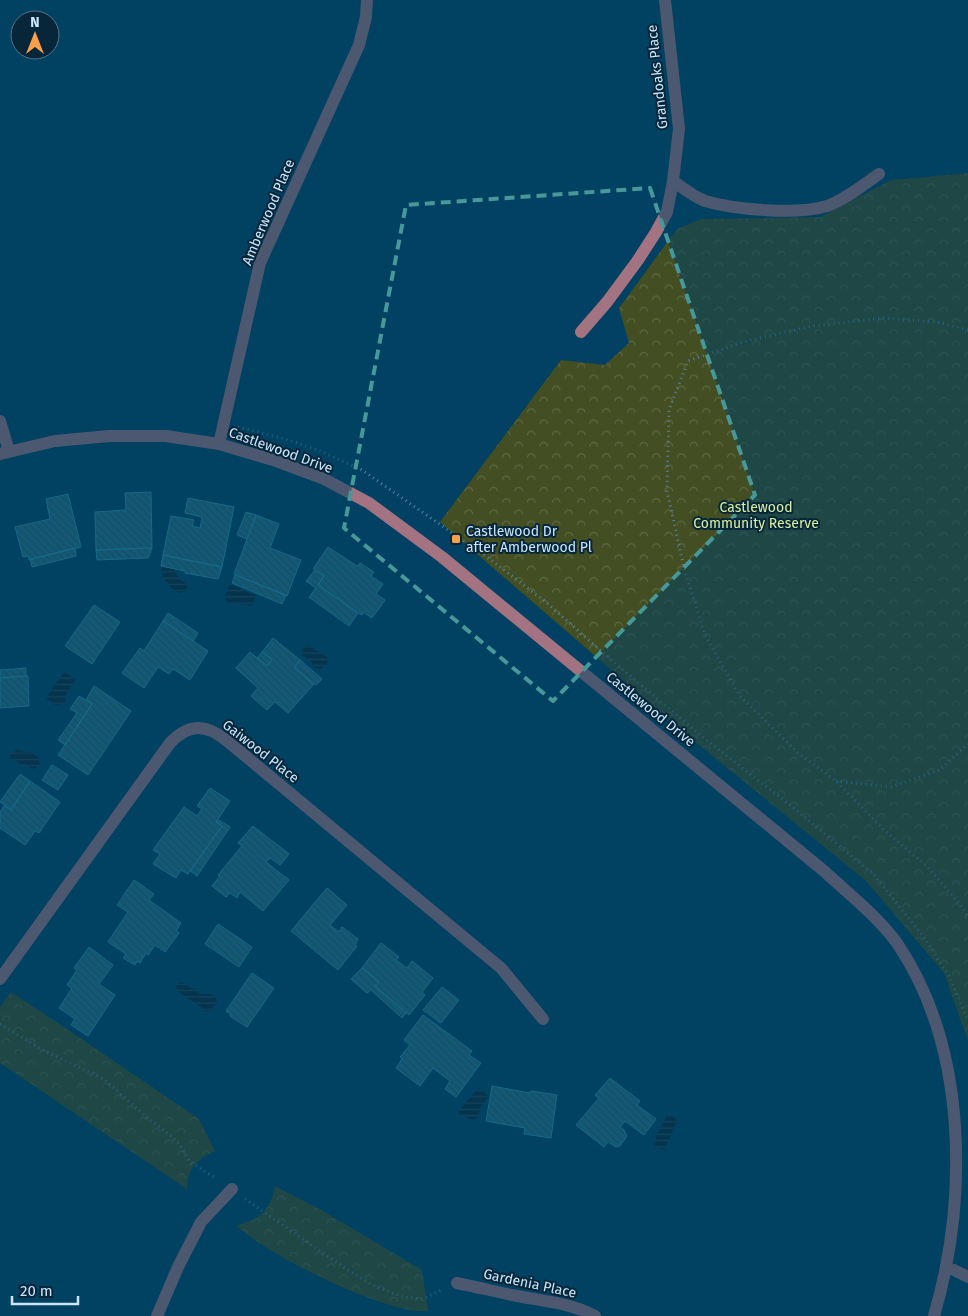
<svg xmlns="http://www.w3.org/2000/svg" width="968" height="1316" viewBox="0 0 968 1316" font-family="'Fira Sans',sans-serif">
  <style>
    .park { fill: url(#park-crowns) }
    .water { fill: url(#water-rules) }
    .building { fill: url(#building-back-hatch); stroke: #2e98b6 }
    .lines { fill: none; stroke-linecap: round; stroke-linejoin: round }
    .path { stroke: #5484a1; stroke-width: 3; stroke-dasharray: 1 4; stroke-linecap: butt }
    .minor { stroke: #a47381; stroke-width: 12 }
    .marked { fill: none; stroke: #479898; stroke-width: 4; stroke-dasharray: 10 6; stroke-linejoin: round }
    .poi-dot { fill: #f9a04c; stroke: #07263a; stroke-width: 2 }
    .labels { text-anchor: middle; stroke-width: 4; stroke-linejoin: round; paint-order: stroke }
    .street-label { font-size: 14px; fill: #cbe6fb; stroke: #07263a }
    .park-label { font-size: 14px; fill: #d9f09b; stroke: #07263a }
    .poi-label { font-size: 14px; fill: #cbe6fb; stroke: #07263a; text-anchor: start }
  </style>
  <defs>
    <pattern id="park-crowns" width="20" height="18" patternUnits="userSpaceOnUse" patternTransform="scale(1.25)"><rect width="20" height="18" fill="#434e23"/><path d="M2 6a3 3 0 1 1 6 0M12 15a3 3 0 1 1 6 0" fill="none" stroke="#5d6844"/></pattern>
    <pattern id="water-rules" width="6" height="5" patternUnits="userSpaceOnUse" patternTransform="scale(1.25)"><rect width="6" height="5" fill="#082537"/><path d="M0 2.5h6" fill="none" stroke="#2b4555"/></pattern>
    <pattern id="building-back-hatch" width="6" height="6" patternUnits="userSpaceOnUse" patternTransform="scale(1.25)"><rect width="6" height="6" fill="#28758b"/><path d="M-1 5l2 2M0 0l6 6M5-1l2 2" fill="none" stroke="#325d6b"/></pattern>
  </defs>
  <rect width="100%" height="100%" fill="#024163"/>
  <path class="park" d="M968,173v868l-24,-68 -78,-92 -178,-145 -248,-214 121,-162 44,5 24,-22 -10,-35 58,-79 24,-10 119,-2 71,-37z
    M11,992l56,37 132,90 16,32c-17,8 -28,17 -28,38l-187,-126v-56z
    M275,1186l48,25 99,59 6,41c-39,5 -161,-56 -191,-85 5,-3 11,-4 16,-6 14,-7 19,-19 22,-34z"/>
  <path class="water" d="M162,567l12,2 5,10 8,5c0,5 -2,9 -8,9 -9,-5 -19,-15 -17,-26z
    M230,584l26,12 -5,10 -8,-3 -1,2 -8,-3 -2,2 -5,-2 -2,-6z
    M308,645l20,13 -1,7 -8,4 -4,-1 -3,-6 -10,-7 1,-7z
    M64,672l11,7c-2,9 -11,12 -10,22l-8,5 -11,-7c1,-3 15,-23 18,-27z
    M15,749c9,4 24,1 25,16l-7,4 -8,-5h-6l-4,-4 -6,-2z
    M181,982l20,12h10l5,3 1,4 -6,9 -4,1 -30,-20 -1,-5z
    M478,1088l7,4 3,5 -7,10 -3,10 -5,3 -14,-6v-4z
    M669,1115l6,2 2,4 -13,29 -11,-5 13,-29z"/>
  <path class="building" d="M151,492l1,56 -56,2 -1,-38 31,-2 -1,-17z
    M68,494l13,53 -52,13 -1,-4 -5,1 -8,-30 35,-8 -4,-20z
    M188,498l46,9 -12,60 -59,-12 8,-39 23,4 -2,6 8,2 2,-11 -17,-4z
    M246,512l10,3 -9,24 -10,-4z
    M256,515l23,9 -9,24 31,12 -14,36 -53,-22z
    M328,547l29,19 3,-3 14,9 -3,4 12,8 -7,10 9,6 -13,18 -9,-6 -1,3 -4,-2 -40,-28 6,-9 -11,-7z
    M75,548l1,8 -44,11 -2,-8z
    M152,548l-4,10 -51,2 -1,-10z
    M163,555l59,12 -4,12 -33,-6v-2l-24,-5z
    M315,570l9,6 -6,9 40,28 -9,13 -40,-29 7,-9 -10,-7z
    M235,575l51,20 -4,9 -50,-21z
    M94,605l26,17 -28,42 -27,-18z
    M168,613l30,20 -5,8 -30,-20z
    M163,621l45,30 -18,29 -17,-11 -4,5 -11,-7 -14,21 -22,-15 18,-25 4,3z
    M273,638l27,22 -6,8 20,16 -26,29 -13,-11 -8,8 -16,-14 7,-8 -22,-20 14,-16 17,14 5,-6 -10,-8z
    M262,652l10,8 -5,6 -10,-8z
    M300,660l22,19 -6,6 -22,-17z
    M26,668v8l-26,2v-8z
    M28,676l1,30 -29,2v-30z
    M94,686l37,25 -43,64 -30,-20 34,-51 -6,-4z
    M79,696l13,8 -27,41 -7,-5 19,-27 -7,-4z
    M52,765l16,10 -10,15 -16,-10z
    M20,774l10,7 -19,29 -11,-8z
    M30,781l30,21 -21,31 -4,-2 -10,14 -25,-17v-16l4,-6 7,4z
    M210,788l20,13 -14,21 6,4 -34,48 -7,-4 -5,8 -23,-14 7,-10 -7,-4 31,-43 13,9 5,-7 -5,-3z
    M219,820l11,7 -33,49 -7,-5 32,-45 -6,-4z
    M253,826l36,28 -9,11 -10,-7 -4,4 23,18 -26,31 -23,-19 -3,6 -7,-5 -4,4 -14,-11 8,-10 -2,-1 24,-29 -4,-3z
    M134,880l20,14 -5,6 32,23 -5,8 3,2 -14,19 -10,-7 -7,10 -2,-2 -6,10 -3,-2 -2,4 -12,-7 3,-4 -18,-12 20,-30 -11,-7z
    M327,888l20,17 -17,20 9,7 3,-5 16,12 -3,6 2,1 -19,24 -47,-39z
    M218,924l34,23 -13,20 -34,-23z
    M381,943l18,14 -3,3 11,8 5,-7 21,17 -11,14 3,3 -16,20 -34,-29 4,-4 -17,-14z
    M89,947l24,18 -14,19 16,11 -27,41 -17,-11 4,-6 -16,-11 13,-20 -5,-3 10,-15 -3,-2z
    M362,968l17,14 -4,4 31,27 -4,5 -31,-28 -4,3 -16,-14z
    M252,973l22,15 -27,39 -17,-11 1,-2 -5,-3z
    M442,987l17,13 -18,23 -18,-13z
    M423,1015l49,36 -3,4 12,8 -25,34 -11,-8 5,-8 -17,-13 -13,18 -24,-18 6,-9 -2,-2 10,-12 -6,-5z
    M610,1078l30,23 -3,4 19,14 -12,16 -19,-14 -5,6 4,3 3,6 -7,10 -4,1 -8,-5 -4,5 -28,-22 23,-27 -4,-3z
    M492,1086l38,7 1,-2 26,4 -6,43 -27,-4 1,-6 -39,-7z"/>
  <g class="lines">
    <path class="path" d="M968,330l-30,-8 -54,-4 -72,8 -69,16 -55,19 -19,49 -2,81 18,81 20,63 34,60 59,58 38,28 49,50 42,35 35,41 6,10
      M238,427l51,13 31,11 42,19 129,90 56,43 55,49 103,87 90,70 79,66 49,61 27,42 18,43
      M836,781l55,6 49,-17 28,-26
      M0,1024l41,25 64,31 45,40 21,16 9,9 10,17 27,17
      M245,1199l101,70 30,18 28,10 19,2 20,-10"/>
    <path class="minor" d="M673,181c10,7 21,16 32,20 31,9 92,14 122,5 19,-7 36,-21 52,-32
      M581,332l26,-30 31,-42 18,-28 11,-20 6,-31 6,-52 -14,-129
      M0,421l9,30
      M219,444l41,-181 99,-218 7,-28 1,-17
      M0,454l55,-13 54,-5h57l53,8 54,16 51,19 45,24 73,54 382,314c25,23 53,45 73,72 71,105 71,256 37,373
      M0,979l170,-236c19,-20 36,-19 56,-3l275,228 42,51
      M954,1270l14,7
      M457,1283c20,4 40,9 60,13 27,5 54,7 78,20
      M157,1316l21,-49 23,-45 31,-33"/>
  </g>
  <path d="M0 0H968V1316H0ZM650,188l105,307 -202,206 -209,-173 62,-323z" fill="#024163" fill-opacity=".55" fill-rule="evenodd"/>
  <path class="marked" d="M650,188l105,307 -202,206 -209,-173 62,-323z"/>
  <rect class="poi-dot" x="451" y="534" width="10" height="10" rx="2.5"/>
  <g class="labels">
    <g class="street-label">
      <text transform="translate(657 77) rotate(-96)" y="5">Grandoaks Place</text>
      <text transform="translate(268 212) rotate(-67)" y="5">Amberwood Place</text>
      <text transform="translate(281 450) rotate(20)" y="5">Castlewood Drive</text>
      <text transform="translate(651 709) rotate(39)" y="5">Castlewood Drive</text>
      <text transform="translate(261 751) rotate(38)" y="5">Gaiwood Place</text>
      <text transform="translate(530 1283) rotate(12)" y="5">Gardenia Place</text>
    </g>
    <g class="park-label">
      <text x="756" y="512">Castlewood<tspan x="756" dy="16">Community Reserve</tspan></text>
    </g>
    <g class="poi-label">
      <text x="466" y="536">Castlewood Dr<tspan x="466" dy="16">after Amberwood Pl</tspan></text>
    </g>
  </g>
  <g transform="translate(35 35)"><circle r="24" fill="#07263a" stroke="#557387"/>
  <path d="M0-4L9 19L0 12L-9 19Z" fill="#f9a04c"/>
  <text y="-8" font-size="14" font-weight="bold" text-anchor="middle" fill="#cbe6fb">N</text>
  </g>
  <path d="M12 1296v8h66v-8" fill="none" stroke="#cbe6fb" stroke-width="2.5"/>
  <text x="20" y="1296" font-size="15" fill="#cbe6fb" stroke="#07263a" stroke-width="4" paint-order="stroke">20 m</text>
</svg>
